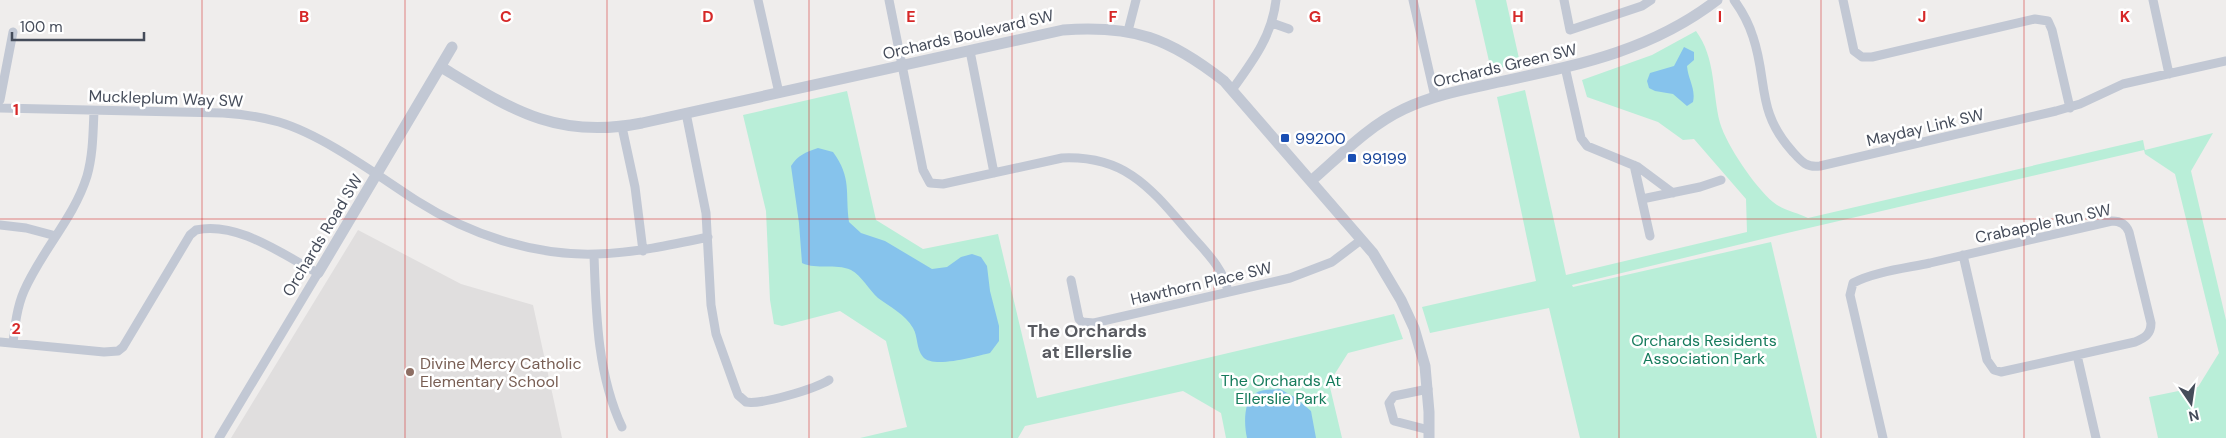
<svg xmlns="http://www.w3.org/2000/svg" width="2226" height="438" viewBox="0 0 2226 438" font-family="'DM Sans',sans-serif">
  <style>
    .education { fill: #e0dede }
    .green { fill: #b9eed8 }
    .water { fill: #86c3ec }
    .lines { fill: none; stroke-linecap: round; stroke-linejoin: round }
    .minor { stroke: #c2c8d4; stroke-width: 9 }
    .tertiary { stroke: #c2c8d4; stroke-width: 11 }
    .grid { fill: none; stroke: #d62828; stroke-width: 1; stroke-opacity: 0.55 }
    .transit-dot { fill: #1a4fb4; stroke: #fff; stroke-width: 2 }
    .education-dot { fill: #8d6e63; stroke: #fff; stroke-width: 2 }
    .labels { text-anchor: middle; stroke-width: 5; stroke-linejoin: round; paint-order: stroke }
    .street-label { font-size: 16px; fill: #454c5a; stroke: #fff }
    .transit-label { font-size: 16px; fill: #164399; stroke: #fff; text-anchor: start }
    .park-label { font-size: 16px; fill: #167b5c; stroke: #fff }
    .education-label { font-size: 16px; fill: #785e54; stroke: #fff; text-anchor: start }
    .neighbourhood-label { font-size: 18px; font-weight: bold; fill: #595b61; stroke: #fff }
    .grid-label { font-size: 16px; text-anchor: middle; font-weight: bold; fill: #d62828; stroke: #fff; stroke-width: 5; stroke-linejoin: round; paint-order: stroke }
  </style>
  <rect width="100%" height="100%" fill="#efedec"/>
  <path class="education" d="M358,230l103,54 72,21 29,133h-331z"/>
  <path class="green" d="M1475,0h31l14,63 -29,7z
    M1696,31c20,27 16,61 24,92 7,23 35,64 53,79 9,8 25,11 35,16l335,-78 2,10 68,-17 -22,38 35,149v118h-68l-9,-41 49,-10 21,-34 -44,-179 -30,-20 -1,-4 -361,84 -211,51 1,2 198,-45 46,196h-237l-31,-130 -119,25 -8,-26 114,-26 -39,-184 28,-7 41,185 181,-43 -1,-33 -52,-60 -11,1 -25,-18 -71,-25 -5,-17 70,-25z
    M847,91l29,129 47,29 75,-15 39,164 357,-84 9,25 -55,14 -19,30 13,55h-116l-5,-25 -38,-22 -158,35 -7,12h-158l47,-11 -21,-86 -46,-30 -58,15 -8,-2 -4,-24 -4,-89 -23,-96z"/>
  <path class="water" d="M1684,47l10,5v8l-7,6c1,13 9,23 6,36l-6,4 -14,-12 -18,-3 -6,-3 -2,-7 3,-8 24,-7z
    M818,148l15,4c19,26 12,40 16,70l12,11 24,8 47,28 15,-2 14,-10 11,-3 9,3 6,9 3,25 9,35v15l-9,12c-13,3 -57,16 -67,4 -7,-8 -5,-21 -10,-29 -8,-14 -23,-21 -35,-30 -9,-8 -16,-22 -27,-28 -16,-7 -34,0 -49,-7l-3,-40 -8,-57c7,-11 15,-14 27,-18z
    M1280,389l16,9 15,13 5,27h-69c-3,-13 -4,-38 9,-45 6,-4 17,-3 24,-4z"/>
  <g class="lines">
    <path class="minor" d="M758,0l21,93
      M889,0l34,170 7,13 13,1 119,-26c65,-3 90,32 129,77 15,17 33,34 37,57
      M1413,0l22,97
      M1564,0l6,30 72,-24 9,-6
      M1734,0c8,11 15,24 19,37 15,44 3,74 39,114 9,10 14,17 28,15l236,-55 24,-7 43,-20 103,-23
      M1843,0l11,51 8,6h10l163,-38 13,2 4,9 18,78
      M2153,0l16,74
      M1272,23l17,6
      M1128,31l8,-31
      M970,51l24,122
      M1565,67l16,71 6,8 51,21 35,26
      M1232,90c21,-29 40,-54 44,-90
      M0,100l13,-68
      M0,108l223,5c19,1 38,4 56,9 44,13 98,53 138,79 52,33 116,55 179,53 38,-1 75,-9 112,-17
      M686,113l20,100 5,92 5,29 19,53 3,8 8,7c15,3 69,-13 83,-22
      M622,127l13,60 8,64
      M1634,165l16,71
      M1642,199l58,-12 21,-7
      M0,225l26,3 30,8
      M594,255c2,57 3,119 28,172
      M1071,280l8,39 3,3 12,1 196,-45 42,-16 29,-22
      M0,342l104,10 14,-1 5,-4 67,-112 6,-5c42,-9 87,25 122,43l-99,165
      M13,343c2,-18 4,-36 11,-52 18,-41 50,-73 63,-115 6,-21 6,-43 7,-65
      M2077,355l19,83
      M1428,389l-34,7 -5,7 5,18 35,9
      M1883,438l-33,-143 3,-12c20,-11 54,-15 77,-20 61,-14 122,-28 182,-42 8,0 14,3 17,11l22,91c0,11 -6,15 -16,19l-134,30 -7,-2 -7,-10 -24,-105"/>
    <path class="tertiary" d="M441,67c70,42 115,73 201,56l421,-93c71,-5 106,8 161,51l149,172 28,47 13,28 11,38 4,46v26
      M1311,181c29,-25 57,-55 93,-72 29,-14 63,-20 95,-27 79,-17 152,-31 218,-82
      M318,273l134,-226"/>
  </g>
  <path class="grid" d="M202,0v438M405,0v438M607,0v438M809,0v438M1012,0v438M1214,0v438M1417,0v438M1619,0v438M1821,0v438M2024,0v438M0,219h2226"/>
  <g class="transit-dot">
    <rect x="1280" y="133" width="10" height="10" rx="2.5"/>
    <rect x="1347" y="153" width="10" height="10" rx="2.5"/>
  </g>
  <circle class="education-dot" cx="410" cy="372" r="5"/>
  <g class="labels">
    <g class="street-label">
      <text transform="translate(968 34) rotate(-13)" y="6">Orchards Boulevard SW</text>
      <text transform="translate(1505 65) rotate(-13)" y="6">Orchards Green SW</text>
      <text transform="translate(166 98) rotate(2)" y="6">Muckleplum Way SW</text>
      <text transform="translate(1925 127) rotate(-13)" y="6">Mayday Link SW</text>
      <text transform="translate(2043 223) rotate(-12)" y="6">Crabapple Run SW</text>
      <text transform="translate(322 235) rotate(-59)" y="6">Orchards Road SW</text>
      <text transform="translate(1201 283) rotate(-13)" y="6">Hawthorn Place SW</text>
    </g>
    <g class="transit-label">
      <text x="1295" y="144">99200</text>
      <text x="1362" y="164">99199</text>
    </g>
    <g class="park-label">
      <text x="1704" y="346">Orchards Residents<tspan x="1704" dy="18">Association Park</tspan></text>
      <text x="1281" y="386">The Orchards At<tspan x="1281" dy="18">Ellerslie Park</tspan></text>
    </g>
    <g class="education-label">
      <text x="420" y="369">Divine Mercy Catholic<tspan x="420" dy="18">Elementary School</tspan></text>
    </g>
    <g class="neighbourhood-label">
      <text x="1087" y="337">The Orchards<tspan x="1087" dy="21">at Ellerslie</tspan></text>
    </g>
  </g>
  <g class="grid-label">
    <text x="304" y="22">B</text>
    <text x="506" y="22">C</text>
    <text x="708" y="22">D</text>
    <text x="911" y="22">E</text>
    <text x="1113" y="22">F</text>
    <text x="1315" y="22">G</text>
    <text x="1518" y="22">H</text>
    <text x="1720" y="22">I</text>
    <text x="1922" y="22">J</text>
    <text x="2125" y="22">K</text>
    <text x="16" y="115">1</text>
    <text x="16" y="334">2</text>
  </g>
  <g transform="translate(2191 403) rotate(167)" stroke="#ffffff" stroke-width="4" paint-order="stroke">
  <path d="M0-4L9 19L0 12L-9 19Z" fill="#454c5a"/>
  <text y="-8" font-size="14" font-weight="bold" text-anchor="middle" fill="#454c5a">N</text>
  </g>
  <path d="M12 32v8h132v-8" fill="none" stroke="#454c5a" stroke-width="2.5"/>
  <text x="20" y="32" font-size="15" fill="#454c5a" stroke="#ffffff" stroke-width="4" paint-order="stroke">100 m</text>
</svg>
